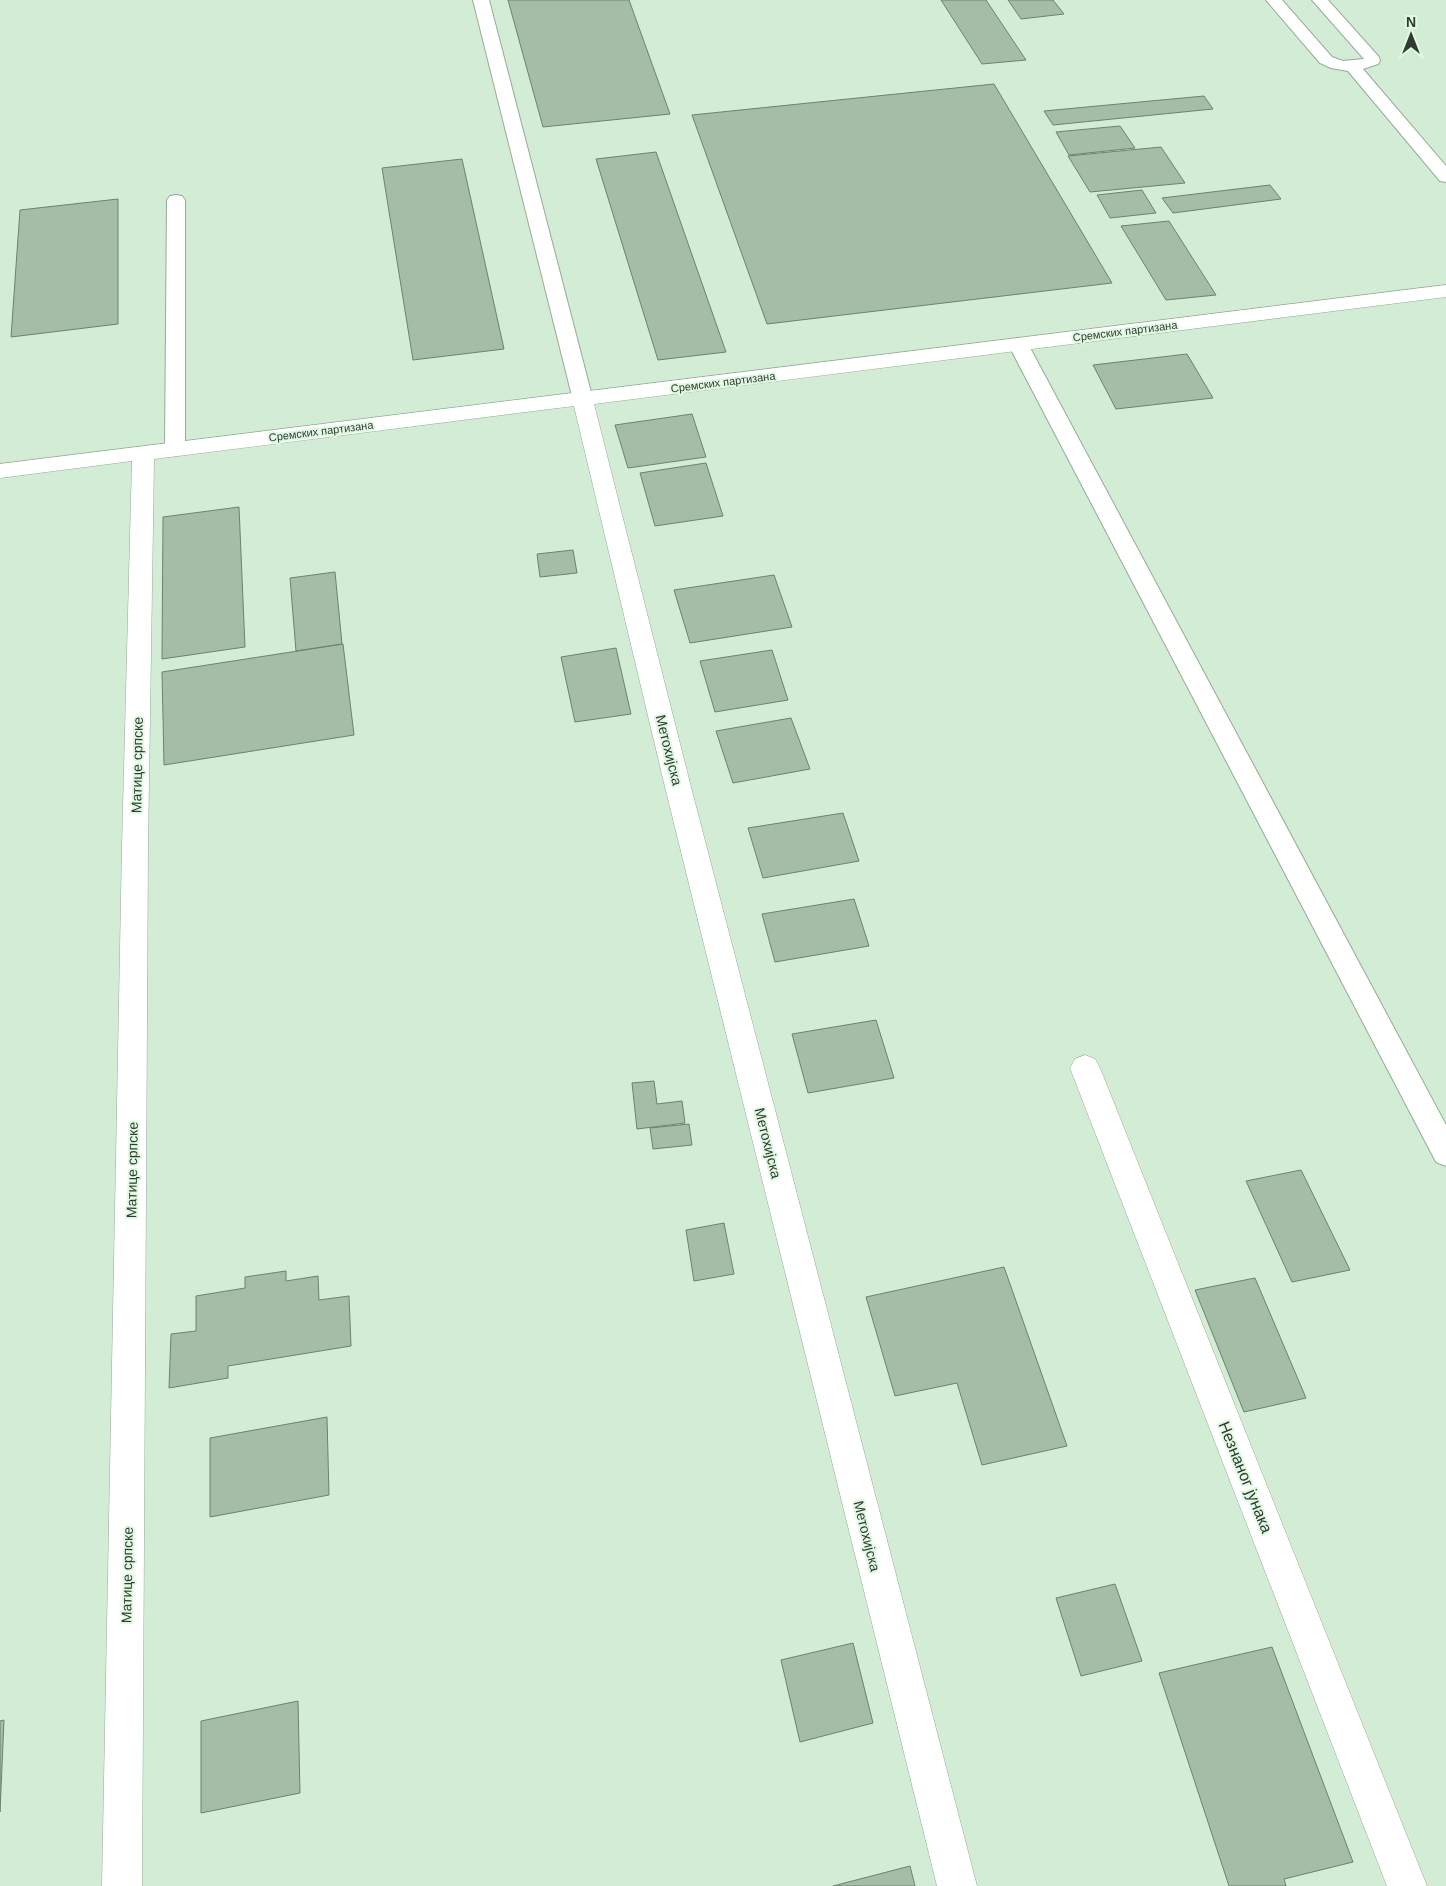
<svg xmlns="http://www.w3.org/2000/svg" width="1446" height="1886" viewBox="0 0 1446 1886" font-family="Helvetica,sans-serif">
  <style>
    .building { fill: #a5bda7; stroke: #6c826e }
    .lines { fill: none; stroke-linecap: round; stroke-linejoin: round }
    .lane-casing { stroke: #95ac97; stroke-width: 2 }
    .street-casing { stroke: #95ac97; stroke-width: 1 }
    .lane { fill: #fff; fill-rule: evenodd }
    .street { fill: #fff; fill-rule: evenodd }
    .labels { text-anchor: middle; stroke-width: 4; stroke-linejoin: round; paint-order: stroke }
    .far-street-label { font-size: 11px; fill: #323b33; stroke: #e0f9e2 }
    .street-label { font-size: 14px; fill: #323b33; stroke: #e0f9e2 }
    .near-street-label { font-size: 16px; fill: #323b33; stroke: #e0f9e2 }
  </style>
  <rect width="100%" height="100%" fill="#d3ecd5"/>
  <path class="building" d="M508,0h121l41,114 -127,13z
    M941,0h45l40,60 -44,4z
    M1008,0h45l11,14 -43,5z
    M994,84l118,199 -345,41 -75,-209z
    M1204,96l9,13 -160,16 -9,-14z
    M1120,126l15,22 -66,7 -13,-23z
    M1161,147l24,36 -95,9 -22,-36z
    M656,152l70,200 -68,8 -62,-201z
    M462,159l42,190 -91,11 -31,-192z
    M1270,185l11,14 -108,14 -11,-15z
    M1142,190l14,23 -46,5 -13,-23z
    M118,199v125l-107,13 9,-127z
    M1169,221l47,74 -50,5 -45,-74z
    M1187,354l26,44 -97,11 -23,-44z
    M692,414l14,43 -78,11 -13,-43z
    M706,463l17,53 -68,10 -15,-53z
    M239,507l6,140 -83,12 1,-142z
    M573,550l4,23 -37,4 -3,-23z
    M335,572l7,72 -46,7 -6,-73z
    M774,575l18,52 -102,16 -16,-53z
    M343,644l11,91 -190,30 -2,-93z
    M616,648l15,66 -56,8 -14,-65z
    M772,650l16,50 -73,12 -15,-51z
    M791,718l19,51 -77,14 -17,-52z
    M843,813l16,48 -96,17 -15,-50z
    M854,899l15,47 -94,16 -13,-48z
    M876,1020l18,58 -86,15 -16,-59z
    M654,1081l3,23 25,-3 3,22 -48,6 -5,-46z
    M689,1124l3,21 -39,4 -3,-21z
    M1301,1170l49,100 -58,12 -46,-101z
    M724,1223l10,51 -40,7 -8,-51z
    M1004,1267l63,179 -85,19 -25,-82 -62,13 -29,-99z
    M286,1271v10l32,-5 1,24 30,-4 2,50 -123,20v12l-59,10 2,-54 25,-3v-35l49,-8v-11z
    M1255,1278l51,120 -62,14 -49,-122z
    M327,1417l2,78 -119,22v-79z
    M1115,1584l27,77 -61,15 -25,-78z
    M853,1643l20,80 -73,19 -19,-82z
    M1272,1647l81,215 -69,17 2,7h-57l-70,-213z
    M298,1701l2,92 -99,20v-92z
    M4,1720l-4,92v-91z
    M910,1866l5,20h-82z"/>
  <g class="lines">
    <defs>
      <path id="lane" d="M473,0h16l104,400 -3,4 -7,2 -7,-2 -3,-4z
        M1266,0h16l50,57 11,4 21,-2 -52,-59h16l51,57 1,4 -2,3 -15,5 83,97v16l-6,-1 -92,-110 -17,-3 -11,-5z
        M176,195l6,1 3,4v249l-3,5 -7,2 -7,-2 -3,-5 2,-249 3,-4z
        M1018,338l7,2 3,4 418,781v41l-10,-4 -428,-818 3,-4z"/>
      <path id="street" d="M1446,285v12l-852,107 97,383 286,1099h-40l-272,-1099 -91,-381 -420,53 -6,387 -6,1040h-40l20,-1040 10,-385 -132,17v-14z
        M1085,1055l10,4 5,9 327,818h-40l-317,-818 5,-9z"/>
    </defs>
    <use href="#lane" class="lane-casing"/>
    <use href="#street" class="street-casing"/>
    <use href="#lane" class="lane"/>
    <use href="#street" class="street"/>
  </g>
  <g class="labels">
    <g class="far-street-label">
      <text transform="translate(1125 331) rotate(-7)" y="4">Сремских партизана</text>
      <text transform="translate(723 382) rotate(-7)" y="4">Сремских партизана</text>
      <text transform="translate(321 431) rotate(-7)" y="4">Сремских партизана</text>
    </g>
    <g class="street-label">
      <text transform="translate(669 750) rotate(76)" y="5">Метохијска</text>
      <text transform="translate(137 765) rotate(-89)" y="5">Матице српске</text>
      <text transform="translate(768 1143) rotate(76)" y="5">Метохијска</text>
      <text transform="translate(132 1170) rotate(-89)" y="5">Матице српске</text>
      <text transform="translate(867 1536) rotate(76)" y="5">Метохијска</text>
      <text transform="translate(127 1575) rotate(-89)" y="5">Матице српске</text>
    </g>
    <g class="near-street-label">
      <text transform="translate(1246 1477) rotate(68)" y="6">Незнаног јунака</text>
    </g>
  </g>
  <g transform="translate(1411 35)" stroke="#e0f9e2" stroke-width="4" paint-order="stroke">
  <path d="M0-4L9 19L0 12L-9 19Z" fill="#323b33"/>
  <text y="-8" font-size="14" font-weight="bold" text-anchor="middle" fill="#323b33">N</text>
  </g>
</svg>
